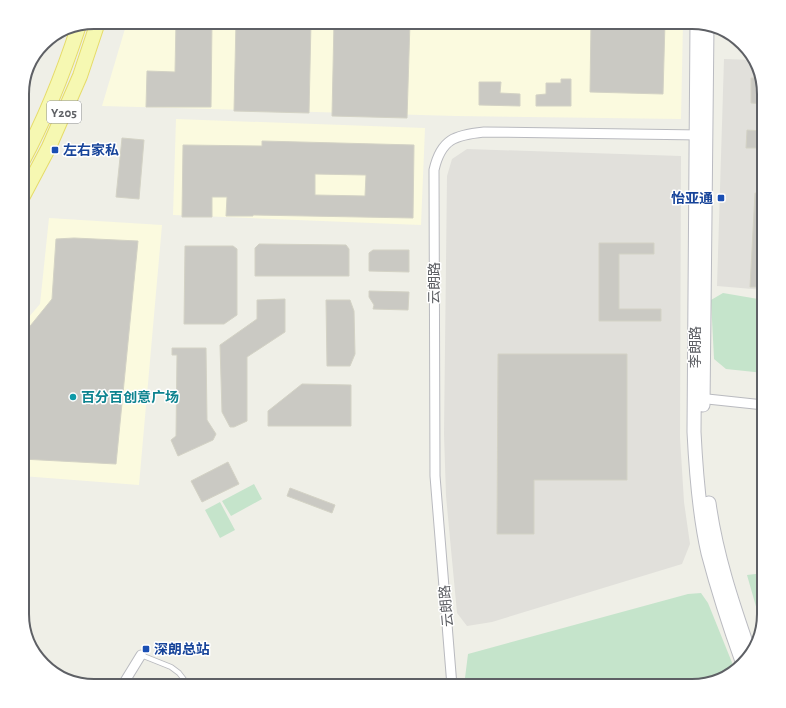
<svg xmlns="http://www.w3.org/2000/svg" width="786" height="708" viewBox="0 0 786 708" font-family="'Alegreya Sans','Noto Sans SC',sans-serif">
  <style>
    .commercial { fill: #fbfadf }
    .industrial { fill: #e1e0db }
    .green { fill: #c5e4cb }
    .building { fill: #cac9c3; stroke: #d3d2c5; fill-rule: evenodd }
    .lines { fill: none; stroke-linecap: round; stroke-linejoin: round }
    .lane-casing { stroke: #b9babf; stroke-width: 6 }
    .street-casing { stroke: #b9babf; stroke-width: 11 }
    .secondary-casing { stroke: #babbc1; stroke-width: 15 }
    .primary-casing { stroke: #e6dc69; stroke-width: 16 }
    .lane { stroke: #fff; stroke-width: 4.5 }
    .street { stroke: #fff; stroke-width: 9 }
    .secondary { stroke: #fff; stroke-width: 13 }
    .primary { stroke: #f6f8b2; stroke-width: 14 }
    .transit-dot { fill: #1a4fb4; stroke: #fff; stroke-width: 1.5 }
    .culture-dot { fill: #0f9aa8; stroke: #fff; stroke-width: 1.5 }
    .labels { text-anchor: middle; stroke-width: 3; stroke-linejoin: round; paint-order: stroke }
    .shield { fill: #fff; stroke: #8e9093; stroke-width: 1 }
    .shield-label { font-size: 13px; font-weight: bold; fill: #5e6065 }
    .transit-label { font-size: 14px; font-weight: bold; fill: #164399; stroke: #fff; text-anchor: start }
    .street-label { font-size: 14px; fill: #5e6065; stroke: #fff }
    .culture-label { font-size: 14px; font-weight: bold; fill: #0d838f; stroke: #fff; text-anchor: start }
    .rim { fill: none; stroke: #5e6065; stroke-width: 2 }
  </style>
  <rect width="100%" height="100%" fill="#efefe7"/>
  <path class="commercial" d="M127,22h556l-2,97 -225,-3 -354,-10z
    M176,119l249,9 -4,97 -248,-10z
    M49,218l113,7 -23,260 -117,-9v-151l18,-21z"/>
  <path class="industrial" d="M724,59l30,1 4,6 6,28v196l-47,-4z
    M467,149l214,7 -1,282 4,64 6,42 -8,20 -190,58 -25,4 -10,-13 -11,-117 -2,-62 3,-258 5,-17z"/>
  <path class="green" d="M723,293l41,7v73l-38,-4 -12,-10 -3,-59z
    M254,484l8,15 -31,17 -9,-15z
    M220,502l15,28 -15,8 -15,-28z
    M764,573v45l-3,6 -14,-49z
    M701,593l7,10 27,67 -15,10 -28,6h-228l4,-32 220,-60z"/>
  <path class="building" d="M176,22h36l-1,85h-65l1,-36 28,1z
    M236,22h75l-2,91 -75,-2z
    M334,22h76l-3,96 -75,-2z
    M591,22h74l-2,72 -73,-2z
    M751,78h10l3,16v10l-13,-1z
    M561,79h10v27h-35v-11l10,-1v-11h15z
    M479,82h22l-1,11 20,1v12l-41,-1z
    M747,130l17,1v17h-18z
    M122,138l22,2 -5,59 -23,-2z
    M262,141l152,4 -1,73 -160,-3v1h-27l1,-19h-15v20h-30l1,-72 79,1zM315,174l51,1 -1,21 -50,-1z
    M755,193h9v94h-14z
    M74,238l64,3 -22,223 -94,-5v-123l30,-37 4,-60z
    M599,243h55v11h-35v55h42v12h-62z
    M259,244l87,1 3,4v27h-94v-28z
    M185,246h48l4,3v66l-13,9h-40z
    M373,250h36v22l-40,-1v-18z
    M369,291l40,1 -1,18 -35,-1 1,-4 -5,-8z
    M285,299v33l-38,25v64l-13,6h-4l-8,-15 -2,-67 37,-26v-19z
    M326,300h24l4,11 1,43 -5,12h-23z
    M172,348h34l1,72 9,14 -3,6 -35,16 -7,-16 5,-4 1,-81h-5z
    M498,354h129v126h-93v54h-37z
    M302,384l49,1v41h-83v-15z
    M228,462l11,22 -37,18 -11,-21z
    M290,488l45,17 -3,8 -45,-17z"/>
  <g class="lines">
    <defs>
      <path id="lane" d="M141,655l30,12 8,6 10,13"/>
      <path id="street" d="M698,398l66,7
        M122,686l19,-31
        M452,686l-17,-210 -1,-306c7,-31 21,-35 50,-38l217,3"/>
      <path id="secondary" d="M697,23l-3,409c2,40 5,82 14,121 10,38 22,75 35,111
        M703,405l4,-380
        M709,503c7,51 23,99 40,148"/>
      <path id="primary" d="M22,162c23,-43 41,-88 56,-134
        M22,198l27,-51 31,-71 18,-54"/>
    </defs>
    <use href="#lane" class="lane-casing"/>
    <use href="#street" class="street-casing"/>
    <use href="#secondary" class="secondary-casing"/>
    <use href="#primary" class="primary-casing"/>
    <use href="#lane" class="lane"/>
    <use href="#street" class="street"/>
    <use href="#secondary" class="secondary"/>
    <use href="#primary" class="primary"/>
  </g>
  <g class="transit-dot">
    <rect x="51" y="146" width="8" height="8" rx="2"/>
    <rect x="717" y="194" width="8" height="8" rx="2"/>
    <rect x="142" y="645" width="8" height="8" rx="2"/>
  </g>
  <circle class="culture-dot" cx="73" cy="397" r="4"/>
  <g class="labels">
    <rect class="shield" x="47" y="101" width="34" height="22" rx="3"/>
    <g class="shield-label">
      <text x="64" y="117">Y205</text>
    </g>
    <g class="transit-label">
      <text x="63" y="155">左右家私</text>
      <text x="713" y="203" text-anchor="end">怡亚通</text>
      <text x="154" y="654">深朗总站</text>
    </g>
    <g class="street-label">
      <text transform="translate(434 283) rotate(-90)" y="5">云朗路</text>
      <text transform="translate(695 347) rotate(-90)" y="5">李朗路</text>
      <text transform="translate(446 606) rotate(-95)" y="5">云朗路</text>
    </g>
    <g class="culture-label">
      <text x="81" y="402">百分百创意广场</text>
    </g>
  </g>
  <path d="M0 0H786V708H0ZM94 29H692A65 65 0 0 1 757 94V614A65 65 0 0 1 692 679H94A65 65 0 0 1 29 614V94A65 65 0 0 1 94 29Z" fill="#fff" fill-rule="evenodd"/>
  <path class="rim" d="M94 29H692A65 65 0 0 1 757 94V614A65 65 0 0 1 692 679H94A65 65 0 0 1 29 614V94A65 65 0 0 1 94 29Z"/>
</svg>
